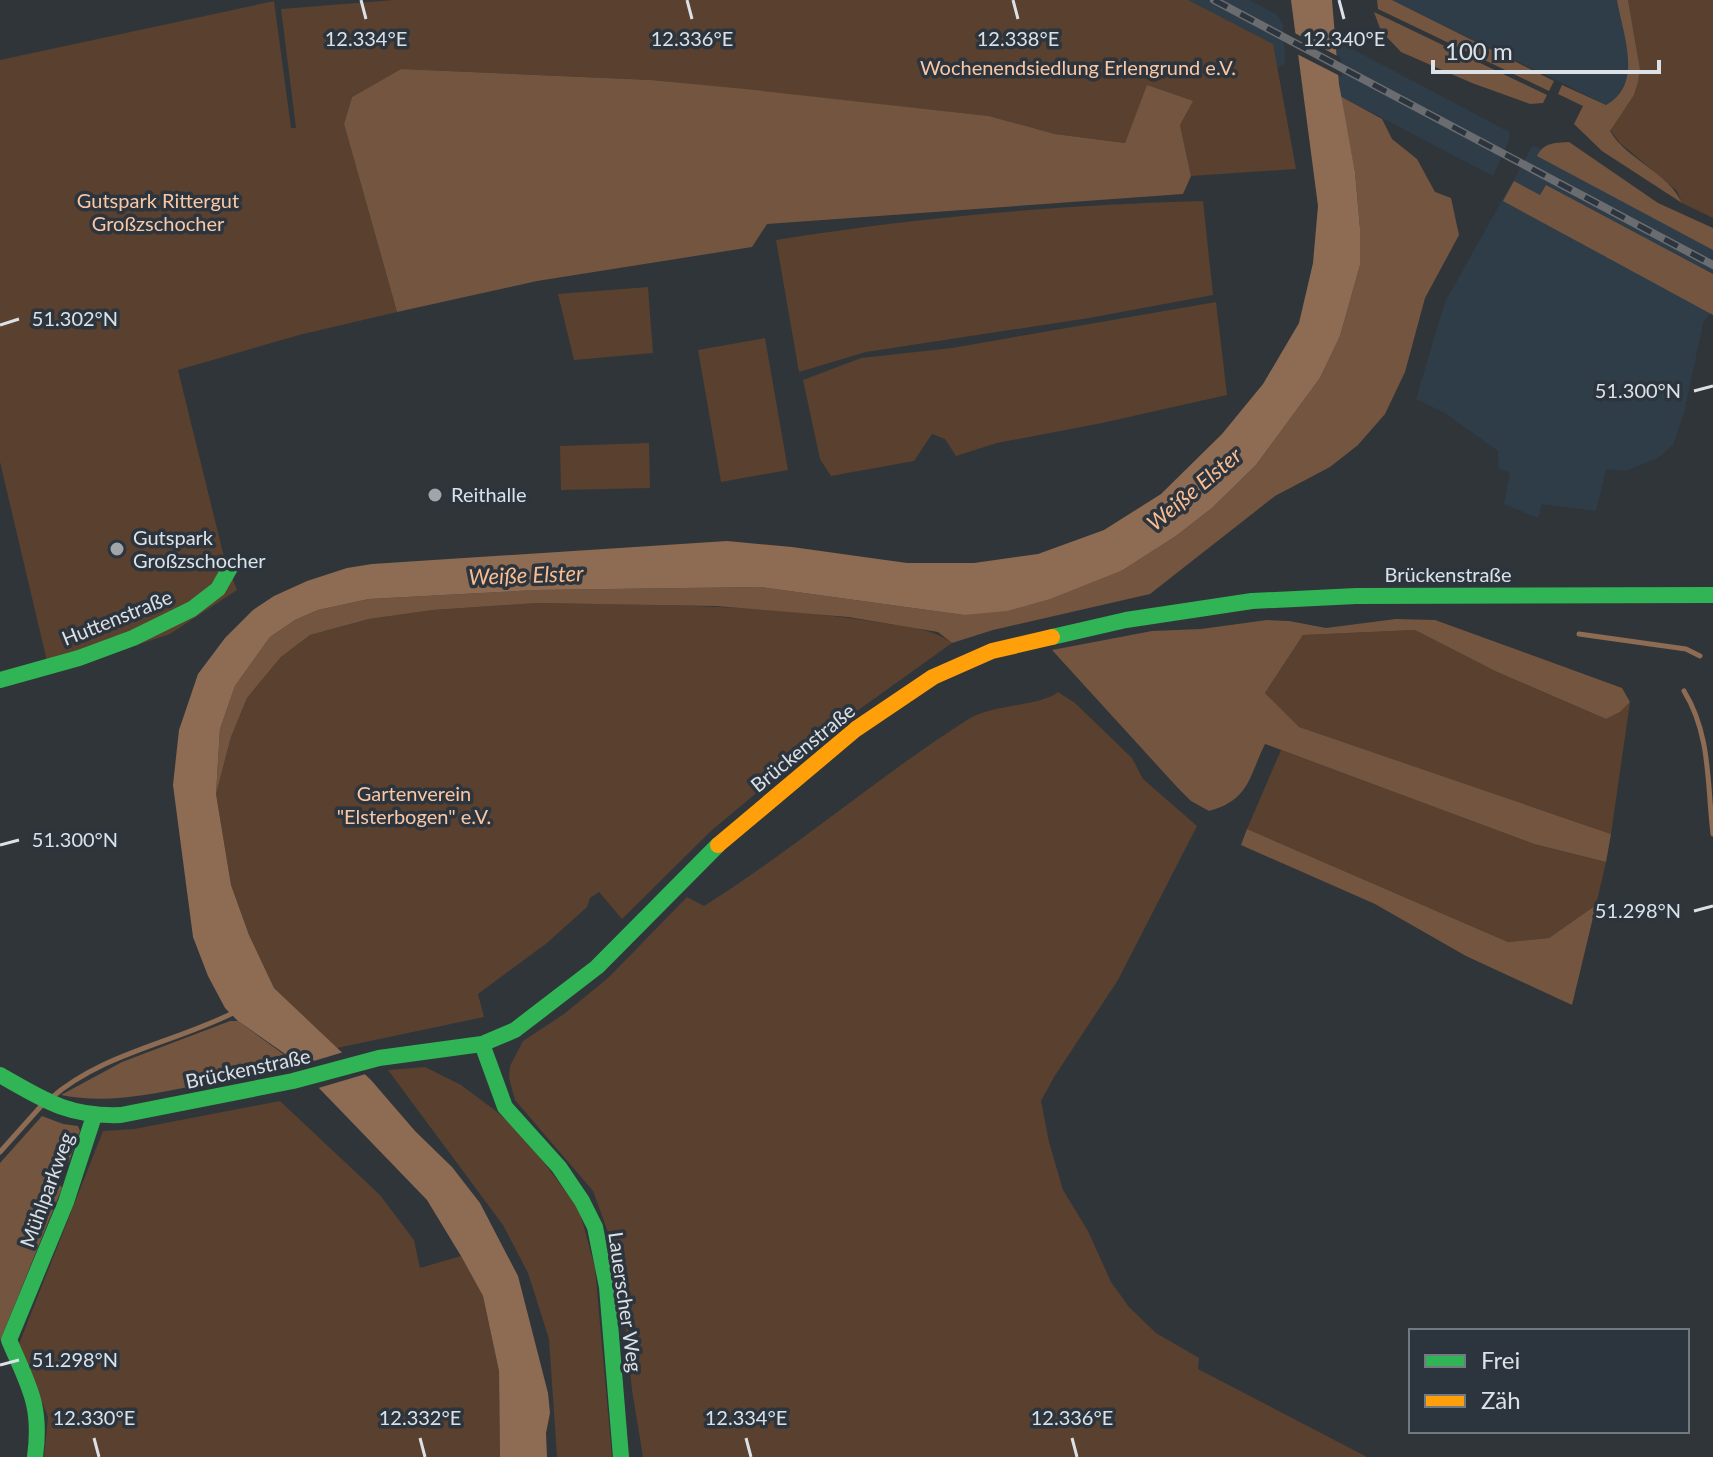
<svg xmlns="http://www.w3.org/2000/svg" width="1713" height="1457" viewBox="0 0 1713 1457" font-family="Lato,sans-serif">
  <style>
    .built { fill: #2f3d49 }
    .green { fill: #59402f }
    .forest { fill: #74553f }
    .water { fill: #8e6b53 }
    .pier { fill: #303539 }
    .lines { fill: none; stroke-linecap: round; stroke-linejoin: round }
    .stream { stroke: #8e6b53; stroke-width: 5 }
    .fast { stroke: #30b455; stroke-width: 16 }
    .slow { stroke: #ff9f0a; stroke-width: 16 }
    .rail-casing { stroke: #6a6c6f; stroke-width: 8 }
    .rail { stroke: #2c353d; stroke-width: 5; stroke-dasharray: 15; stroke-linecap: butt }
    .ticks { fill: none; stroke: #dbe1e6; stroke-width: 3 }
    .poi-dot { fill: #9fa5a9; stroke: #2c353d; stroke-width: 3 }
    .labels { text-anchor: middle; stroke-width: 7; stroke-linejoin: round; paint-order: stroke }
    .park-label { font-size: 20px; fill: #fac7a5; stroke: #2c353d }
    .poi-label { font-size: 20px; fill: #dbe1e6; stroke: #2c353d; text-anchor: start }
    .street-label { font-size: 20px; fill: #dbe1e6; stroke: #2c353d }
    .water-label { font-size: 22px; font-style: italic; fill: #fabc90; stroke: #2c353d }
    .ticks-label { font-size: 20px; text-anchor: middle; fill: #dbe1e6; stroke: #2c353d; stroke-width: 7; stroke-linejoin: round; paint-order: stroke }
  </style>
  <rect width="100%" height="100%" fill="#303539"/>
  <path class="built" d="M1148,0h101l28,15 6,9 2,40 -7,4z
    M1392,0h236l12,69 -23,41z
    M1336,37l22,15 151,80v8l-16,36 -153,-80z
    M1533,145l180,96v69l-10,13 -19,90 -11,32 -15,13 -33,13 -19,-2 -10,42 -54,-7 -4,14 -34,-14 6,-31 -11,-5 -1,-17 -53,-38 -29,-14 29,-97z"/>
  <path class="green" d="M394,0h794l85,44 23,125 -105,7 -11,-51 -32,-40 -23,58 -70,-9 -66,-18 -338,-36 -250,-11 -49,28 -8,27 53,188 -98,23 -121,35 45,183 14,37 -67,44 -120,40 -50,-212v-402l274,-59 17,127h5l-15,-119z
    M1628,0h85v218l-31,-15 -5,-12 -57,-48 -10,-13 24,-35 6,-26z
    M1203,201l10,94 -124,23 -223,34 -67,20 -23,-132c142,-23 284,-35 427,-39z
    M648,287l5,66 -79,7 -16,-66z
    M1216,302l11,93 -125,28 -105,20 -41,13 -11,-17 -13,-5 -18,27 -83,15 -11,-17 -17,-79 58,-22 91,-10z
    M765,338l23,132 -67,12 -23,-132z
    M649,443l1,45 -89,2 -1,-44z
    M537,603c115,2 231,1 346,20 24,4 49,5 69,20l-109,78 -131,109 -90,89 -23,-27 -9,6 -3,9 -40,36 -69,51 6,23 -147,31 -63,-60 -25,-53 -18,-50 -15,-91 15,-57 16,-39 34,-41 29,-22 59,-16 64,-9z
    M1415,630l80,41 111,48 14,-7 10,-10 -19,132 -313,-107 -33,-34 38,-58z
    M1058,692l17,11 57,55 11,21 54,47 -79,154 -64,97 -13,24 8,41 14,48 25,41 23,51 18,25 27,26 43,25 -1,11 169,88h-724l-11,-67 -9,-87 -10,-57 -20,-55 -78,-91 -6,-22 1,-12 13,-25 41,-27 44,-36 79,-81 17,9c91,-57 172,-128 263,-186 24,-16 75,-14 91,-28z
    M1281,750l253,94 72,18 -10,43 -47,33 -41,4 -261,-113z
    M425,1067l36,18 35,26 28,25 55,73 16,59 17,189h-55l-8,-118 -21,-66 -25,-48 -115,-155z
    M280,1101l100,94 34,45 6,28 41,-12 22,40 16,75 1,86h-456l4,-40 -29,-73 84,-213 31,-2z"/>
  <path class="forest" d="M1377,0h15l162,81 -5,10 -171,-82z
    M1617,0h11l12,69 -2,13 -4,13 -24,36c17,29 58,41 72,72l-80,-52 -28,-27 9,-18 -25,-12 4,-9 44,20c38,-21 17,-70 11,-105z
    M1374,12l173,83 -4,8 -13,1 -58,-21 -71,-31 -20,-21z
    M401,69l250,11 94,9 244,27 66,18 70,9 22,-58 46,16 -13,24 11,51 -8,18 -416,30 -15,23 -215,34 -140,31 -53,-188 8,-27z
    M1340,96l42,23 10,20 25,20 18,33 16,6 8,37 -34,63 -20,74 -20,42 -27,31 -28,22 -55,29 -125,98 -157,36 -41,13 -14,-11 -90,-15 -132,-11 -179,-3 -104,7 -64,9 -59,16 -29,22 -34,41 -16,39 -15,57 4,-65 15,-43 35,-49 25,-17 23,-10 51,-11 167,-9 224,-3 204,28 159,-45 53,-34 36,-28 44,-43 64,-87 20,-42 20,-71v-37l-5,-56z
    M1569,142l89,61 55,25v22l-176,-94c7,-14 18,-13 32,-14z
    M1514,181l26,14 6,-10 167,89v41l-210,-114z
    M1396,619l39,1 187,68 8,14 -10,10 -14,7 -111,-48 -80,-41 -112,5 -38,58 34,34 312,107 -5,28 -72,-18 -269,-100c-16,32 -15,56 -56,67l-18,-10 -14,-14 -125,-137 100,-19 49,-2 66,-9 22,1 37,7z
    M1247,829l261,113 41,-4 47,-33 -24,100 -106,-49 -91,-52 -134,-59z
    M230,1021h8l59,43c-35,10 -72,17 -108,23 -43,8 -84,17 -128,8l61,-33z
    M42,1116l21,8 15,2 2,5 -11,31 -9,6 -11,-3 -3,9 10,4 6,10 -62,153v-178z"/>
  <path class="water" d="M1291,0h41l7,84 16,88 5,56v37l-20,71 -20,42 -64,87 -44,43 -36,28 -53,34 -73,29 -43,12 -43,4 -204,-28 -224,3 -167,9 -51,11 -23,10 -25,17 -35,49 -15,43 -4,65 15,91 18,50 25,53 97,92 44,51 37,36 28,36 38,73 30,117 2,20 -4,20 1,24h-47l-1,-86 -16,-75 -22,-40 -34,-56 -139,-144 -50,-35 -13,-13 -17,-32 -15,-39 -20,-152 6,-55 19,-56 27,-36 28,-28 21,-14 33,-15 40,-13 25,-4 355,-23 65,6 115,16h67l64,-9 66,-24 57,-36 61,-60 41,-50 36,-61 14,-60 5,-57z"/>
  <path class="pier" d="M1291,31l50,27 1,19 -49,-25z
    M347,1051l22,22 -54,16 -21,-22z"/>
  <g class="lines">
    <path class="stream" d="M1579,634l107,15 14,7
      M1684,691c27,44 23,93 29,143
      M50,1099c52,-46 124,-56 185,-87
      M0,1152l42,-47"/>
    <path class="fast" d="M1052,637l74,-17 126,-19 104,-5 357,-1
      M0,680l79,-22 54,-20 59,-29 26,-20 13,-23
      M482,1044l23,63 54,60 23,34 13,26 12,60 14,170
      M0,1075c44,25 68,42 121,40l172,-34 86,-23 103,-14 33,-14 82,-63 121,-122
      M35,1457c7,-52 -6,-70 -26,-117l57,-138 28,-86"/>
    <path class="slow" d="M718,845l138,-116 77,-52 59,-26 60,-14"/>
    <defs>
      <path id="rail" d="M1214,0l499,265"/>
    </defs>
    <use href="#rail" class="rail-casing"/>
    <use href="#rail" class="rail"/>
  </g>
  <path class="ticks" d="M361,0l5,19M687,0l5,19M1013,0l5,19M1339,0l5,19M0,325l19,-6M1694,391l19,-5M0,845l19,-5M1694,911l19,-5M0,1365l19,-5M94,1438l5,19M420,1438l5,19M746,1438l5,19M1072,1438l5,19"/>
  <g class="poi-dot">
    <circle cx="435" cy="495" r="8"/>
    <circle cx="117" cy="549" r="8"/>
  </g>
  <g class="labels">
    <g class="park-label">
      <text x="1078" y="75">Wochenendsiedlung Erlengrund e.V.</text>
      <text x="158" y="208">Gutspark Rittergut<tspan x="158" dy="23">Großzschocher</tspan></text>
      <text x="414" y="801">Gartenverein<tspan x="414" dy="23">"Elsterbogen" e.V.</tspan></text>
    </g>
    <g class="poi-label">
      <text x="451" y="502">Reithalle</text>
      <text x="133" y="545">Gutspark<tspan x="133" dy="23">Großzschocher</tspan></text>
    </g>
    <g class="street-label">
      <text x="1448" y="582">Brückenstraße</text>
      <text transform="translate(117 618) rotate(-22)" y="7">Huttenstraße</text>
      <text transform="translate(803 748) rotate(-39)" y="7">Brückenstraße</text>
      <text transform="translate(248 1069) rotate(-12)" y="7">Brückenstraße</text>
      <text transform="translate(47 1190) rotate(-70)" y="7">Mühlparkweg</text>
      <text transform="translate(625 1302) rotate(82)" y="7">Lauerscher Weg</text>
    </g>
    <g class="water-label">
      <text transform="translate(1194 489) rotate(-40)" y="8">Weiße Elster</text>
      <text transform="translate(526 575) rotate(-2)" y="8">Weiße Elster</text>
    </g>
  </g>
  <g class="ticks-label">
    <text x="366" y="46">12.334°E</text>
    <text x="692" y="46">12.336°E</text>
    <text x="1018" y="46">12.338°E</text>
    <text x="1344" y="46">12.340°E</text>
    <text x="75" y="326">51.302°N</text>
    <text x="1638" y="398">51.300°N</text>
    <text x="75" y="847">51.300°N</text>
    <text x="1638" y="918">51.298°N</text>
    <text x="75" y="1367">51.298°N</text>
    <text x="94" y="1425">12.330°E</text>
    <text x="420" y="1425">12.332°E</text>
    <text x="746" y="1425">12.334°E</text>
    <text x="1072" y="1425">12.336°E</text>
  </g>
  <rect x="1409" y="1329" width="280" height="104" fill="#2c353d" stroke="#727a81" stroke-width="2"/>
  <rect x="1425" y="1355" width="40" height="12" fill="#30b455" stroke="#727a81" stroke-width="2"/>
  <text x="1481" y="1369" font-size="24" fill="#dbe1e6">Frei</text>
  <rect x="1425" y="1395" width="40" height="12" fill="#ff9f0a" stroke="#727a81" stroke-width="2"/>
  <text x="1481" y="1409" font-size="24" fill="#dbe1e6">Zäh</text>
  <path d="M1433 60v12h226v-12" fill="none" stroke="#dbe1e6" stroke-width="4"/>
  <text x="1445" y="60" font-size="24" fill="#dbe1e6" stroke="#2c353d" stroke-width="6" paint-order="stroke">100 m</text>
</svg>
